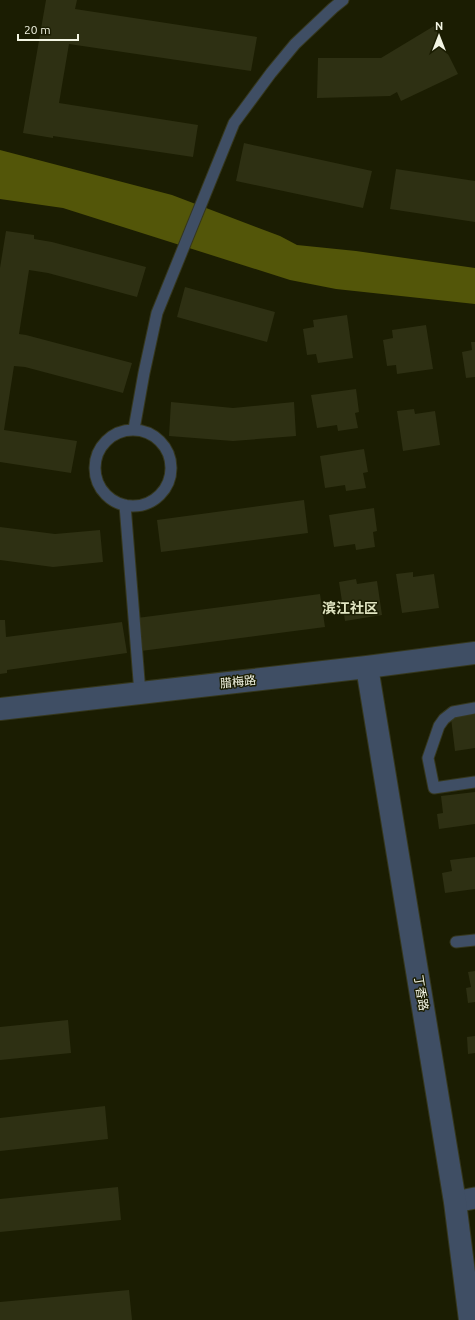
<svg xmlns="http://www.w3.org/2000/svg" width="475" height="1320" viewBox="0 0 475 1320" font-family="Ubuntu,'Noto Sans SC',sans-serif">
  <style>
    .water { fill: #535609 }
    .building { fill: #2e3013 }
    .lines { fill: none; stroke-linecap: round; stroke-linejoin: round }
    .service-casing { stroke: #35371d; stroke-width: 13 }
    .minor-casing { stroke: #35371d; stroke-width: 23 }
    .tertiary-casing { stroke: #35371d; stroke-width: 24 }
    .service { stroke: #3f4e64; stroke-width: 11 }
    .minor { stroke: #3f4e64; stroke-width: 21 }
    .tertiary { stroke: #3f4e64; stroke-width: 22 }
    .labels { text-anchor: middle; stroke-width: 3; stroke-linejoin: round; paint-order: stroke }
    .street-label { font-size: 12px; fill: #f3f5e4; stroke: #1b1d02 }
    .quarter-label { font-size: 14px; font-weight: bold; fill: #e1e5c2; stroke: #1b1d02 }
  </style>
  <rect width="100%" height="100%" fill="#1b1d02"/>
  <path class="water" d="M0,150l172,45 108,41 17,9 59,6 119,17v36l-139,-15 -46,-9 -227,-72 -63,-9z"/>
  <path class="building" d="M46,0h31l-2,9 182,28 -6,34 -182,-27 -10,59 139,22 -5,32 -140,-21v2l-30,-5z
    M434,26l24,48 -57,27 -4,-9 -7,4 -73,2 1,-40h63z
    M244,143l128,28 -9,37 -127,-27z
    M396,169l79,12v41l-85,-13z
    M6,231l28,4v4l18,3 94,25 -9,30 -89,-24 -19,-3 -10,64 7,1 106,28 -9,30 -98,-26 -11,-1 -10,64 73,11 -6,32 -71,-11v-194z
    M185,287l90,25 -8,30 -90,-25z
    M347,315l6,43 -35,5 -2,-9 -9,1 -4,-26 11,-2 -1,-7z
    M426,325l7,44 -36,5 -1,-9 -9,1 -4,-26 10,-2 -1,-8z
    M471,342h4v35l-9,1 -4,-26 10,-2z
    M356,389l3,23 -4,1 3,15 -20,3 -1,-6 -20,3 -6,-33z
    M171,402l62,6 61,-6 2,34 -63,5 -64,-5z
    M414,409l1,5 20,-3 5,34 -37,6 -6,-40z
    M364,449l4,23 -5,1 3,15 -20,3 -1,-6 -20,3 -5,-32z
    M304,500l4,33 -147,19 -4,-32z
    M374,508l3,23 -4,1 2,15 -19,3 -1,-6 -21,3 -5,-32z
    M0,527l55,7 45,-4 3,32 -50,5 -53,-7z
    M413,572v5l21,-3 5,34 -37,5 -6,-39z
    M356,579l1,5 20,-3 5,34 -37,6 -6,-39z
    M320,594l5,33 -184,24 -4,-33z
    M0,620h5l1,17 116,-15 5,31 -120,17v3l-7,1z
    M475,714v34l-20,3 -4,-33z
    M475,792v32l-36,5 -2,-15 6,-1 -2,-17z
    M475,857v32l-30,4 -3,-20 10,-2 -2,-11z
    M475,971v31l-7,1 -2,-15 5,-1 -3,-15z
    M68,1020l3,33 -71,7v-33z
    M475,1036v17l-7,1 -1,-17z
    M105,1106l3,33 -108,12v-33z
    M118,1187l3,33 -121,12v-33z
    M129,1290l3,30h-132v-18z"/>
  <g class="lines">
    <defs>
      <path id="service" d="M134,429l10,-56 13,-60 77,-190 37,-50 24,-29 38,-36 10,-8
        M95 468a38 38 0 1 1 76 0a38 38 0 1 1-76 0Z
        M125,505l15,188
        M475,708l-22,4 -9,7 -5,7 -11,32 6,30 41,-6
        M456,942l19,-2"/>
      <path id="minor" d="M455,1202l20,-4"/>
      <path id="tertiary" d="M367,667l88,535 15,118
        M0,709l367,-42 108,-14"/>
    </defs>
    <use href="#service" class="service-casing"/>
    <use href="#minor" class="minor-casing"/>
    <use href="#tertiary" class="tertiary-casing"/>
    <use href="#service" class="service"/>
    <use href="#minor" class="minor"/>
    <use href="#tertiary" class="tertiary"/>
  </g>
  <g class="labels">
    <g class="street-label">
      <text transform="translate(238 682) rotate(-6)" y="4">腊梅路</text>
      <text transform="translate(421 993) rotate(81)" y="4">丁香路</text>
    </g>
    <g class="quarter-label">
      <text x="350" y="613">滨江社区</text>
    </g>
  </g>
  <g transform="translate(439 36)" stroke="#1b1d02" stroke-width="3" paint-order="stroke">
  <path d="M0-3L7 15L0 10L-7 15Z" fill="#f3f5e4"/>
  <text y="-6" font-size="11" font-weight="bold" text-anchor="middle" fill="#f3f5e4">N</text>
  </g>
  <path d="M18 34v6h60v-6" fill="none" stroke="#f3f5e4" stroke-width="2"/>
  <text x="24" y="34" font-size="12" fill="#f3f5e4" stroke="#1b1d02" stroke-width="3" paint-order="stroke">20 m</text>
</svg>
